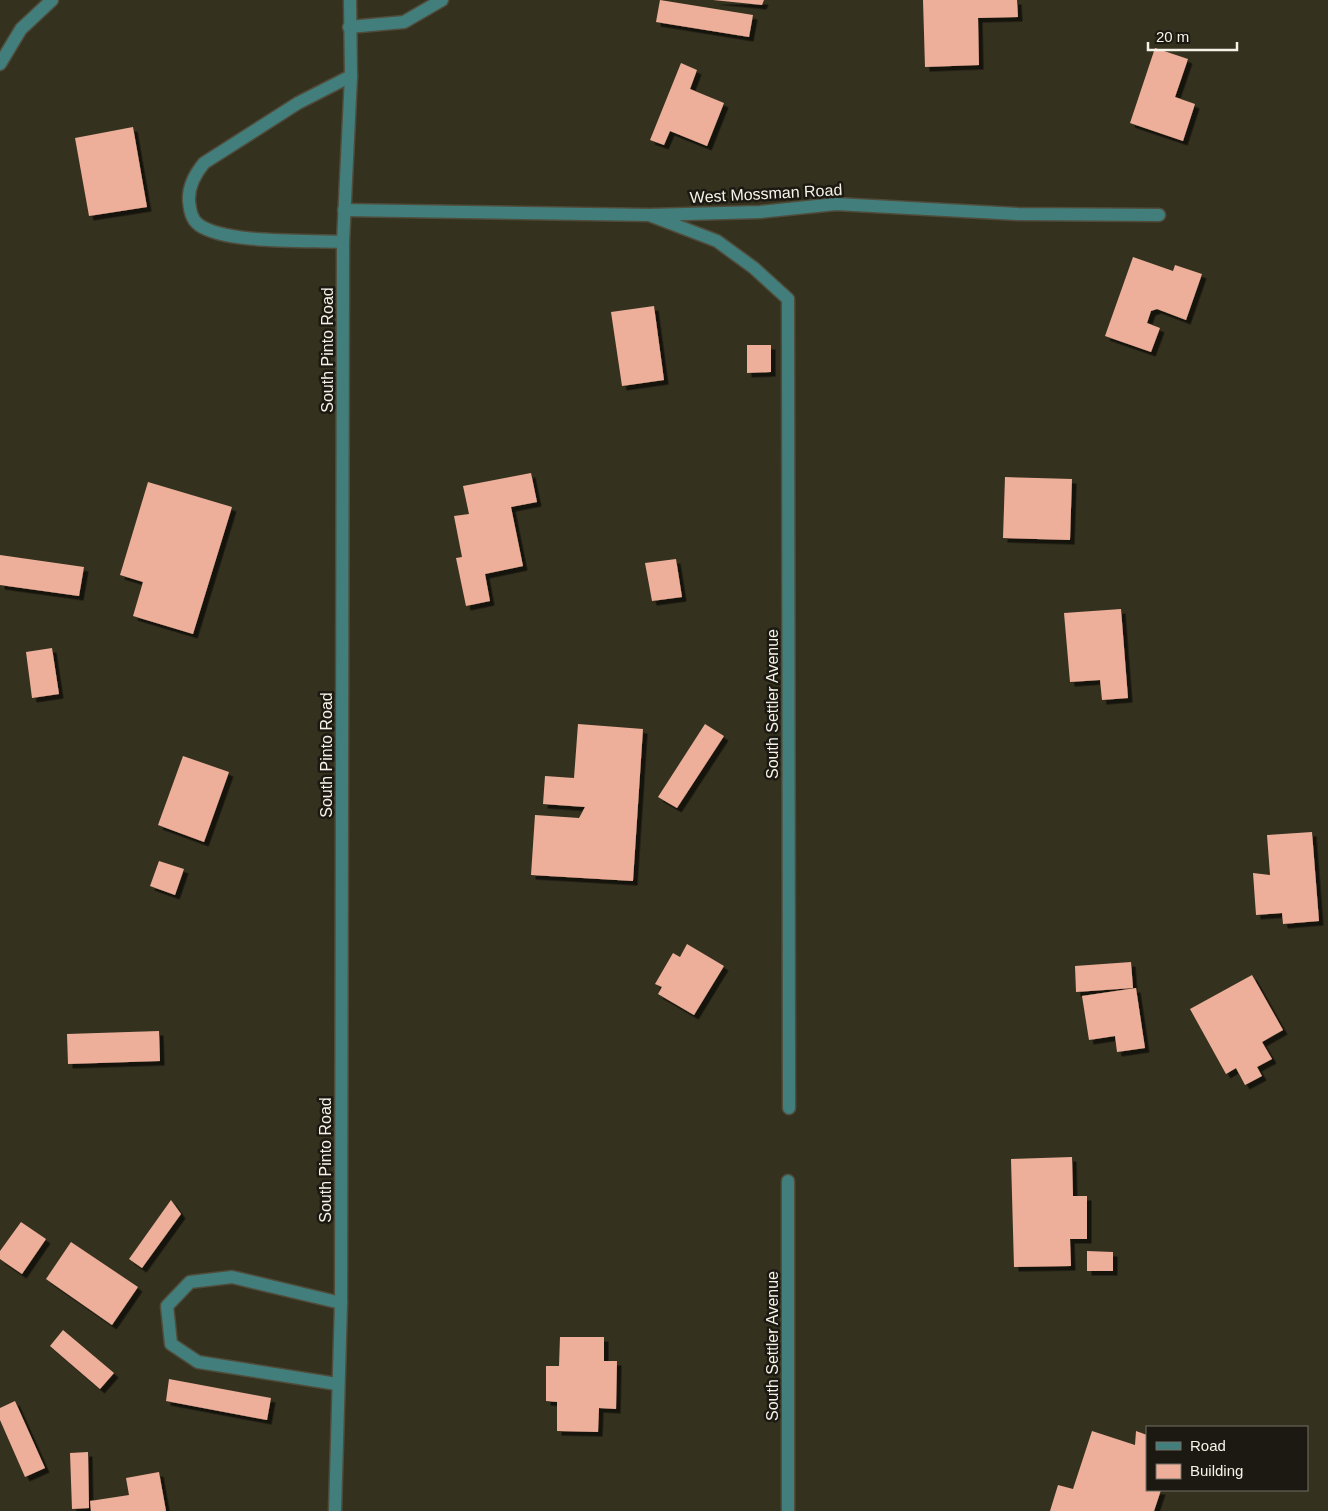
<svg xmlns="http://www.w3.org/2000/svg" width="1328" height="1511" viewBox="0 0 1328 1511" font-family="Helvetica,sans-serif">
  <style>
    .building { fill: #edaf99; filter: url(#shadow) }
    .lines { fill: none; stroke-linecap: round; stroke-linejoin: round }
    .service-casing { stroke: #504c3b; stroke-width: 15 }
    .minor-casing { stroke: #504c3b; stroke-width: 15 }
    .tertiary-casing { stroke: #504c3b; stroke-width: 15 }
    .service { stroke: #427e7c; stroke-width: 12 }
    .minor { stroke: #427e7c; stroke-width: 12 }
    .tertiary { stroke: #427e7c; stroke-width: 12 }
    .labels { text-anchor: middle; stroke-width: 5; stroke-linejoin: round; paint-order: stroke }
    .street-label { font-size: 16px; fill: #f5f3e8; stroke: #1b1911 }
  </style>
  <defs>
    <filter id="shadow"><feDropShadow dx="4.5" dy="4.5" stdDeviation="0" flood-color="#0009"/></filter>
  </defs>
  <rect width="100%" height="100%" fill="#35311f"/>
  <path class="building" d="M660,0l93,15 -4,22 -93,-15z
    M713,0h51l-2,5z
    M923,0h94l1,17 -40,1 1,47 -54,2z
    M1155,48l33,11 -13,38 20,7 -12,37 -53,-18z
    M681,63l16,7 -7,19 34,14 -17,43 -37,-15 -6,14 -14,-5z
    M133,127l14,80 -58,9 -14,-78z
    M1133,257l40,14 2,-6 27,9 -16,46 -29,-11 -6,2 -4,12 13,5 -9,24 -46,-16z
    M654,306l10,74 -42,6 -11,-74z
    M747,345h24v27l-24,1z
    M531,473l6,29 -26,5 12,59 -38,8 5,27 -24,5 -10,-48 6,-1 -8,-41 15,-2 -6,-28z
    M1005,477l67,2 -2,61 -67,-2z
    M148,482l84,25 -39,127 -60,-18 10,-34 -23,-7z
    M0,555l84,12 -5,29 -79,-11z
    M676,559l6,38 -30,4 -7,-38z
    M1121,609l7,89 -26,2 -2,-20 -30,2 -6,-69z
    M52,648l7,46 -27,4 -6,-46z
    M578,724l65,5 -10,152 -102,-6 4,-60 44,3 6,-11 -42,-3 2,-28 29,2z
    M705,724l19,12 -47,72 -19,-11z
    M183,756l46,16 -25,70 -46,-17z
    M1312,832l7,89 -36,3 -1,-11 -26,2 -3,-42 17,2 -3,-40z
    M159,861l25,8 -9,26 -25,-9z
    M687,944l37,22 -30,49 -36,-21 4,-7 -7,-3 18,-31 7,4z
    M1131,962l2,26 -57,4 -1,-26z
    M1252,975l31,55 -21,12 10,17 -15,8 5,9 -17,9 -9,-17 -10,6 -36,-65z
    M1136,988l9,60 -28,4 -2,-16 -26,4 -7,-44z
    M159,1031l1,30 -92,3 -1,-30z
    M1072,1157l1,39h14v43h-17l1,27 -57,1 -3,-108z
    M171,1200l10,14 -39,54 -13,-9z
    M21,1222l25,17 -24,35 -22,-15v-8z
    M71,1242l67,45 -26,38 -66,-46z
    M1087,1251l26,1v19h-26z
    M63,1330l51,43 -14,16 -50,-43z
    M560,1337h44v24h13l-1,48 -17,-1 -1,24 -41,-1v-29l-11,-1v-35h13z
    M169,1379l102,19 -4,22 -101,-19z
    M15,1401l30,67 -20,9 -25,-57v-12z
    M1092,1431l43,14 1,-14 11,4v55h14l-7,21h-104l8,-26 15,4z
    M88,1452l1,56 -17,1 -2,-56z
    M159,1472l7,39h-75l-1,-10 39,-6 -3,-17z"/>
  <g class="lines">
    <defs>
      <path id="service" d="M349,27l55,-5 38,-22
        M0,64l21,-35 31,-29
        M343,242c-35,-2 -117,2 -144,-17 -8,-6 -9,-15 -10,-24 -1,-15 6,-27 15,-38l94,-60 53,-27
        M337,1384l-139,-22 -27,-18 -4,-38 23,-24 42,-5 109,26"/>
      <path id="minor" d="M344,210l305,5 111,-3 76,-8 182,10 141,1
        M649,215l68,26 37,27 34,31 1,809
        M788,1511v-330"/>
      <path id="tertiary" d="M335,1511l6,-208 2,-1061 8,-166 -1,-76"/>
    </defs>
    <use href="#service" class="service-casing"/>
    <use href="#minor" class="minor-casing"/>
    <use href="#tertiary" class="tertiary-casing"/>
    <use href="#service" class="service"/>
    <use href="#minor" class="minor"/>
    <use href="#tertiary" class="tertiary"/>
  </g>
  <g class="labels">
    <g class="street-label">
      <text transform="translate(766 193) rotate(-3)" y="6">West Mossman Road</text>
      <text transform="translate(327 350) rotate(-90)" y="6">South Pinto Road</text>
      <text transform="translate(772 704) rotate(-90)" y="6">South Settler Avenue</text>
      <text transform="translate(326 755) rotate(-90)" y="6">South Pinto Road</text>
      <text transform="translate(325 1160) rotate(-90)" y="6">South Pinto Road</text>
      <text transform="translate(772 1346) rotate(-90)" y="6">South Settler Avenue</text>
    </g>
  </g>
  <rect x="1146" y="1426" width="162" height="65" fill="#1b1911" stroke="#727067"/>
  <rect x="1156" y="1442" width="25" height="8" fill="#427e7c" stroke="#727067"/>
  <text x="1190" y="1451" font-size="15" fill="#f5f3e8">Road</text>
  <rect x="1156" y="1464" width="25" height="15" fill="#edaf99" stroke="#727067"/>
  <text x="1190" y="1476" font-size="15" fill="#f5f3e8">Building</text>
  <path d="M1148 42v8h89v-8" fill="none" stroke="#f5f3e8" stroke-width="2.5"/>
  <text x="1156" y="42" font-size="15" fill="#f5f3e8" stroke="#1b1911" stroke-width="4" paint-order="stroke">20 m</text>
</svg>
